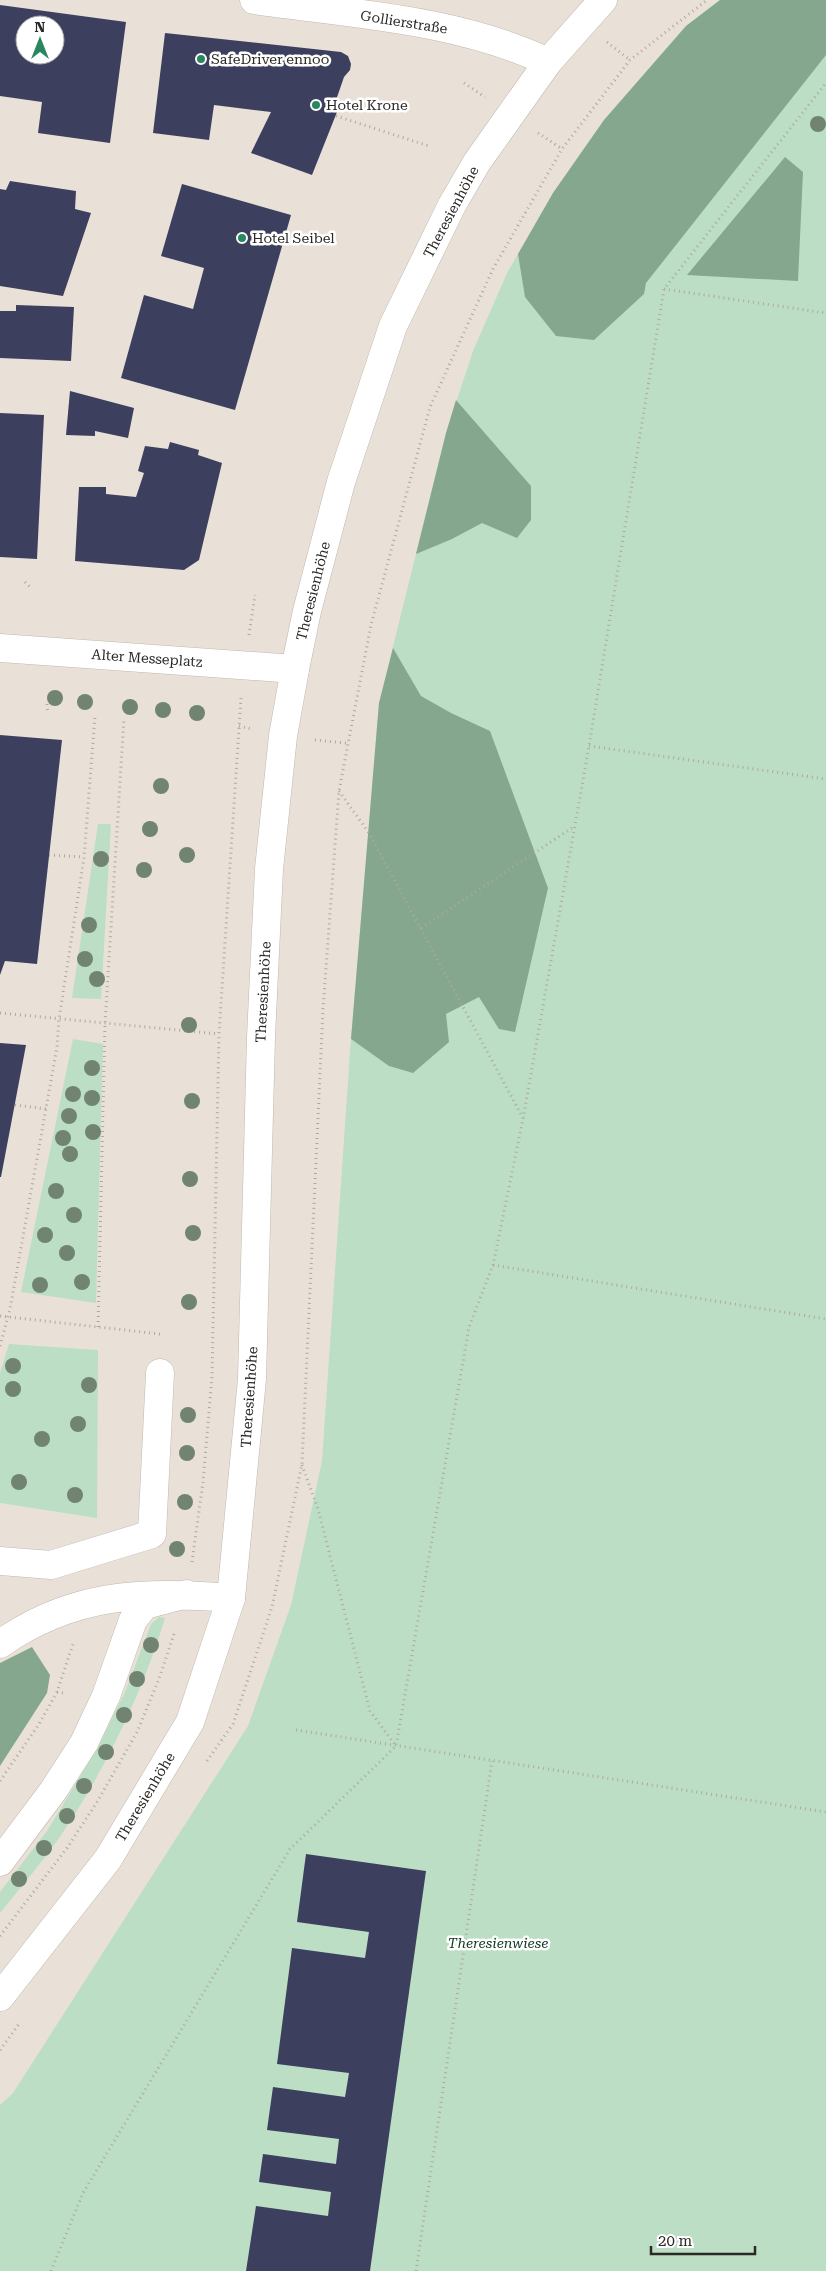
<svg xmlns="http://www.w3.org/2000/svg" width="826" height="2271" viewBox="0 0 826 2271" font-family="'Roboto Serif',serif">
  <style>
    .green { fill: #bcdec5 }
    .forest { fill: #85a78d }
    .building { fill: #3d3f5e; fill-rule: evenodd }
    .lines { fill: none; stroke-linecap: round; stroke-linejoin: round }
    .minor-casing { stroke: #c0b8ae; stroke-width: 29 }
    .major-casing { stroke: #c0b8ae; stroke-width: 29 }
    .path { stroke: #afa8a0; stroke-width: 3; stroke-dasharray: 1 4; stroke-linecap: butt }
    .minor { stroke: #fff; stroke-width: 28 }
    .major { stroke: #fff; stroke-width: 28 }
    .tree { fill: #708471 }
    .poi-dot { fill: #28875f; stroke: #fff; stroke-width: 2 }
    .labels { text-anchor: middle; stroke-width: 5; stroke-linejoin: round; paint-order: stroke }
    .street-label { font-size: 14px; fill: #2b2825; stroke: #fff }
    .poi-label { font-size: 14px; fill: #2b2825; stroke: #fff; text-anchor: start }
    .park-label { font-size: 14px; font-style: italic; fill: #0d381e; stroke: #fff }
  </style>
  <rect width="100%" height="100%" fill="#e9e1d7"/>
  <path class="green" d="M720,0h106v2271h-826v-166l13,-12 235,-367 43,-121 31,-144 28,-409 29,-349 67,-270 27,-82 34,-78 46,-80 51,-73 82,-94z
    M98,824h13l-10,175 -29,-1z
    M73,1039l30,5 -7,259 -75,-11z
    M9,1344l89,6 -1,168 -97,-15v-130z
    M159,1617l6,1c-23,77 -62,156 -108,223 -18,25 -38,48 -57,72v-21l47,-61 51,-84 27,-55 26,-68z"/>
  <path class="forest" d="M720,0h106v55l-180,228 -2,11 -50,46 -38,-4 -31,-39 -7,-43 35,-61 51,-73 82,-94z
    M785,157l18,15 -5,109 -111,-6z
    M456,400l75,86v34l-14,18 -35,-15 -30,16 -36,15 30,-121z
    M393,648l28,48 30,17 39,18 58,157 -33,144 -16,-3 -20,-32 -33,17 3,28 -36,31 -24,-7 -38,-27 28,-336z
    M32,1647l18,28 -3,18 -47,73v-103z"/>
  <path class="building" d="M0,5l126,17 -16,121 -72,-10 4,-31 -42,-6zM25,25h30v30h-30z
    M165,33l176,19 7,4 3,8 -1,6 -6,7 -10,29 5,1 -27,68 -61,-22 20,-41 -57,-7 -5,35 -56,-7z
    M10,181l66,10 -1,18 16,4 -28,83 -63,-10v-97l6,1z
    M182,184l109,31 -56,195 -114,-32 23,-83 49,14 11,-41 -43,-12z
    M16,305l58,2 -3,54 -71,-3v-47h16z
    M70,391l64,17 -6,30 -33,-7v5l-29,-1z
    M0,413l44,2 -7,144 -37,-2z
    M170,442l29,8 -1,5 24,8 -23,97 -15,10 -109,-9 4,-74h27v7l30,3 8,-24 -6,-2 7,-25 23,3z
    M0,735l62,5 -25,224 -32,-3 -5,14z
    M0,1043l26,2 -25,132h-1z
    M306,1854l120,17 -56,400h-124l10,-65 72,10 3,-24 -72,-10 4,-28 73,10 3,-25 -72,-9 6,-43 72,10 4,-24 -72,-9 15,-116 73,10 4,-26 -72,-10z"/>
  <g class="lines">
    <defs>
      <path id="minor" d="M254,0c99,14 203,19 294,62
        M0,648l295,21
        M0,1561l51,4 101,-31 8,-161
        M0,1644c74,-52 145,-53 231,-46
        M0,1862l53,-71 31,-48 22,-47 27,-76 12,-15 42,-11"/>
      <path id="major" d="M0,1997l108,-138 82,-137 41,-124 21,-219 9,-342 8,-168 14,-133 12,-67 12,-58 34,-129 52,-156 59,-121 25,-43 71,-100 55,-62"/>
    </defs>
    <use href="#minor" class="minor-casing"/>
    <use href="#major" class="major-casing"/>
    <path class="path" d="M607,42l23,18
      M464,83l21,14
      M336,116l93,30
      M538,133l24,16
      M664,289l162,24
      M25,582l7,7
      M249,635l6,-40
      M47,704l1,9
      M239,726l13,3
      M315,740l31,3
      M589,746l237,33
      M339,791l30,42 154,285
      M49,855l35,2
      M421,928l154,-102
      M0,1013l219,21
      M15,1105l32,4
      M493,1265l333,54
      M0,1316l160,18
      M98,1327l7,-303 19,-306
      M0,1346l10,-37 47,-262 2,-28 25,-161 11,-142
      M302,1465l16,44 52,202 26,35
      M192,1562l11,-80 9,-105 7,-343 22,-336
      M57,1692l6,1
      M296,1730l530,82
      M207,1761l26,-37 39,-117 30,-143 21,-455 16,-218 32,-166 59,-218 63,-138 69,-120 68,-89 77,-60
      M0,1781l39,-57 18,-32 17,-51
      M0,1936l67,-88 30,-46 40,-70 22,-53 16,-48
      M0,2050l19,-26
      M51,2271l32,-78 207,-344 106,-103 73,-419 24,-62 30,-146 66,-373 75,-457 162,-206
      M416,2271l76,-510"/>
    <use href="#minor" class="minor"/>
    <use href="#major" class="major"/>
  </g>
  <g class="tree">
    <circle cx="818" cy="124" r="8"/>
    <circle cx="55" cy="698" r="8"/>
    <circle cx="85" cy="702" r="8"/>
    <circle cx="130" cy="707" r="8"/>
    <circle cx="163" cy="710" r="8"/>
    <circle cx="197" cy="713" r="8"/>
    <circle cx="161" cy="786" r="8"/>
    <circle cx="150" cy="829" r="8"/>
    <circle cx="187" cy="855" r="8"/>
    <circle cx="101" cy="859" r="8"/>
    <circle cx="144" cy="870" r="8"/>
    <circle cx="89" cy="925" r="8"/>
    <circle cx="85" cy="959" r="8"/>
    <circle cx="97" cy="979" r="8"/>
    <circle cx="189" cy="1025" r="8"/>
    <circle cx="92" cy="1068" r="8"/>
    <circle cx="73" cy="1094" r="8"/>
    <circle cx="92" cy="1098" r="8"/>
    <circle cx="192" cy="1101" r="8"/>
    <circle cx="69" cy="1116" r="8"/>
    <circle cx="93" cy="1132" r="8"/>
    <circle cx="63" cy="1138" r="8"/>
    <circle cx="70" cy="1154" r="8"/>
    <circle cx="190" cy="1179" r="8"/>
    <circle cx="56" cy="1191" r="8"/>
    <circle cx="74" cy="1215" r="8"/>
    <circle cx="193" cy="1233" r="8"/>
    <circle cx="45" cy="1235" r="8"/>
    <circle cx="67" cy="1253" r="8"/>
    <circle cx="82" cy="1282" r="8"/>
    <circle cx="40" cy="1285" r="8"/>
    <circle cx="189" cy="1302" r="8"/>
    <circle cx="13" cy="1366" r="8"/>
    <circle cx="89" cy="1385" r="8"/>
    <circle cx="13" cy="1389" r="8"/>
    <circle cx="188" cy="1415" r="8"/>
    <circle cx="78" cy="1424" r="8"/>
    <circle cx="42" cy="1439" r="8"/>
    <circle cx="187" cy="1453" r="8"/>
    <circle cx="19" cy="1482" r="8"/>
    <circle cx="75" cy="1495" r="8"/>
    <circle cx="185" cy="1502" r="8"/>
    <circle cx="177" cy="1549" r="8"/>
    <circle cx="151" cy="1645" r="8"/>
    <circle cx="137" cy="1679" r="8"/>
    <circle cx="124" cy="1715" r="8"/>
    <circle cx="106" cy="1752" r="8"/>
    <circle cx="84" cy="1786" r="8"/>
    <circle cx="67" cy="1816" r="8"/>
    <circle cx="44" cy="1848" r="8"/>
    <circle cx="19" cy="1879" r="8"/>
  </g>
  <g class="poi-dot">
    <circle cx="201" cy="59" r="5"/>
    <circle cx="316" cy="105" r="5"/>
    <circle cx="242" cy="238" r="5"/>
  </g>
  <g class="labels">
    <g class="street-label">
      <text transform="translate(404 22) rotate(9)" y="5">Gollierstraße</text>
      <text transform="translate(451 212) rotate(-62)" y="5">Theresienhöhe</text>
      <text transform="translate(313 591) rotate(-76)" y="5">Theresienhöhe</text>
      <text transform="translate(147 658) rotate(4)" y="5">Alter Messeplatz</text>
      <text transform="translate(263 992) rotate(-87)" y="5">Theresienhöhe</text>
      <text transform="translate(249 1397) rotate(-86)" y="5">Theresienhöhe</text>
      <text transform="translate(145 1797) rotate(-59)" y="5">Theresienhöhe</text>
    </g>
    <g class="poi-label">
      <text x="211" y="64">SafeDriver ennoo</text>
      <text x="326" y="110">Hotel Krone</text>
      <text x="252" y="243">Hotel Seibel</text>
    </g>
    <g class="park-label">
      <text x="498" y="1948">Theresienwiese</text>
    </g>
  </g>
  <g transform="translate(40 40)"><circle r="24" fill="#ffffff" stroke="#aaa9a8"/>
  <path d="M0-4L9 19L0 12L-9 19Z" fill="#28875f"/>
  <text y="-8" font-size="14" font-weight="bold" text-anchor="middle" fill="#2b2825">N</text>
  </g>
  <path d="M651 2246v8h104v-8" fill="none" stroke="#2b2825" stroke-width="2.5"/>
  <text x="658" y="2246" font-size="15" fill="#2b2825" stroke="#ffffff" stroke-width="4" paint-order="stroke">20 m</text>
</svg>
